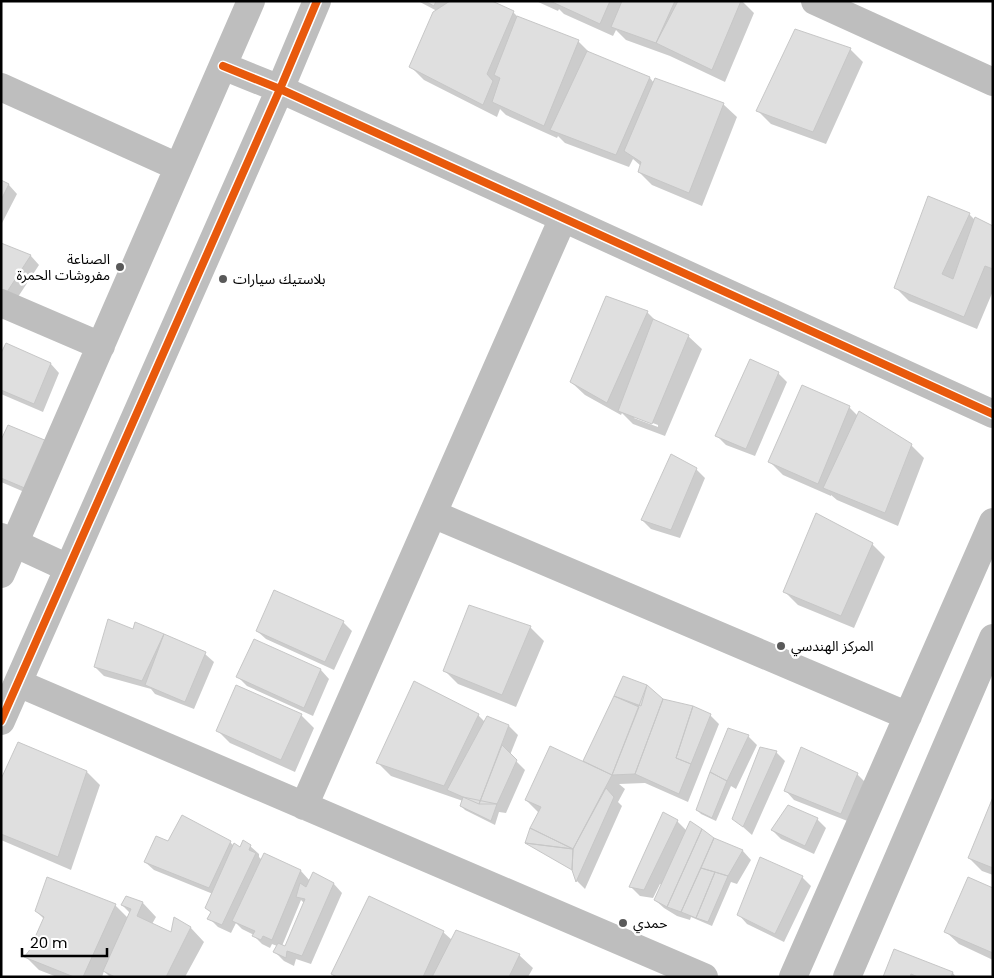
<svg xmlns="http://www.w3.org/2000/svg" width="994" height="978" viewBox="0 0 994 978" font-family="Poppins,'Noto Sans Arabic',sans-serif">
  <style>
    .shadow { fill: #0003; fill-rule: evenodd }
    .building { fill: #dfdfdf; stroke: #c7c7c7 }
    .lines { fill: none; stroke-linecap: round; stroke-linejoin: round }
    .street { stroke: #bebebe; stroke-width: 28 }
    .cycleway-casing { stroke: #fff; stroke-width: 11 }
    .cycleway { stroke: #e8590c; stroke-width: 8 }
    .poi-dot { fill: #595959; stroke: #fff; stroke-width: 2 }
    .labels { text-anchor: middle; stroke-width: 5; stroke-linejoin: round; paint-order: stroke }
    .poi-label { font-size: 14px; fill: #000; stroke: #fff; text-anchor: start }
  </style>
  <rect width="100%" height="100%" fill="#fff"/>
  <path class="shadow" d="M418,1h71l24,11 6,6 59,23 13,13 59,24 4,5 69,21 14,13 -35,89 -50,-21 -13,-13 2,-6 -8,-7 -4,8 -64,-24 -7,-7 -1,2 -51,-23 -6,-6 -3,8 -73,-37 -13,-13 26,-56z
    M536,1h206l12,12 -29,69 -55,-26 -44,-16 -10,-10 -3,6 -49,-22 -5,-5 -1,2z
    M850,49l13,13 -37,82 -55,-20 -13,-13z
    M1,182l8,3 8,9 -16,31z
    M969,214l6,6 18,7v64l-16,38 -68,-28 -13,-13z
    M1,245l30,11 8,9 -23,35 -15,-6z
    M647,312l10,10 31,14 14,13 -37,87 -32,-12 -11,-11 -1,2 -36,-20 -14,-13zM634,416l24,9v2l-24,-9z
    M6,345l45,19 8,9 -16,39 -42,-18v-37z
    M778,373l9,9 -32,74 -29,-11 -9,-9z
    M849,407l9,9 53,29 13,13 -26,68 -61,-26 -6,-5v1l-48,-21 -13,-13z
    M1,443l35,54 -35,-15z
    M696,469l9,9 -25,60 -29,-9 -9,-9z
    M872,544l13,13 -31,71 -56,-23 -13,-13z
    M470,607l61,21 13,13 -28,66 -58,-23 -13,-13z
    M343,622l9,9 -18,39 -68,-31 -9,-8z
    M136,623l69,31 9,8 -20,47 -39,-15 -4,-5 -47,-13 -9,-9 39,-36z
    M255,640l66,30 8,9 -16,37 -66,-30 -9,-9z
    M623,678l39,22 48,15 9,9 -31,78 -43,-19 -26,1 6,5 -7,13 4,4 -37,83 -8,-8 -3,-10 -43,-25 -5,-4 13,-29 -13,-13 62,-35 -3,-4z
    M301,715l13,13 -19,44 -65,-29 -13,-13z
    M478,715l7,7 2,-5 22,9 9,9 -8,20 15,15 -19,43 -7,-1 -4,13 -30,-15 -4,-4 2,-5 -72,-25 -13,-13z
    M748,736l9,9 -21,44 -5,-3 -15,35 -15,-7 -4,-4z
    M19,743l68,29 13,13 -29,85 -70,-30v-58z
    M761,748l15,4 9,9 -33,74 -18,-16z
    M857,774l9,9 -16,39 -56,-22 -8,-9z
    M993,800v75l-11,-4 -13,-13z
    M817,819l9,9 -12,26 -33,-15 -9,-9z
    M677,821l10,10 4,-8 23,16 29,12 8,9 -14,24 -6,-2 -19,44 -21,-9 -1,3 -13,-4 -13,-8 -9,-8 7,-15 -2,-1 -7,14 -13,-2 -9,-9z
    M230,842l4,4 7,2 9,-2 9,8v3l3,3 3,-5 36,16 9,10 3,-7 21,10 8,9 -31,71 -15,-5 -2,7 -10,-5 -9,-9 2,-6 -5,-2 -2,4 -8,-4 -8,-8v-1l-12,-6 -6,-6 -5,10 -13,-6 -9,-9 3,-5 -5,-5 6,-14 -59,-24 -9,-8 23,-19zM301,900l3,3 -18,45 -4,-2z
    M761,858l41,19 9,9 -27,56 -37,-18 -8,-9z
    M993,890v70l-34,-16 -14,-13z
    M127,898l16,5 13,14 -4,7 20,10 3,-15 16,9 13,14 -19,35h-75l-6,-6 -2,6h-45l-18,-7 -13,-13 4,-5 14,-33 -8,-8 79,-6 13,13 2,-5 -8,-8z
    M443,932l9,8 67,15 14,13 -5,9h-192l-3,-4z
    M895,950l58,23 3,4h-72z"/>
  <path class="building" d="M425,1h11l-2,5z
    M450,1h42l22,10 -27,63 6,7 -10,24 -74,-38 24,-55z
    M550,1h60l-10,23z
    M622,1h53l-19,42 -45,-16z
    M678,1h63l-29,69 -56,-27z
    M517,16l62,24 -35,86 -52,-24 8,-24 -6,-3z
    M795,29l56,19 -38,84 -57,-21z
    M587,51l63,26 -34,78 -66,-25z
    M655,78l69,25 -35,90 -51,-21 3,-10 -17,-11z
    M1,180l8,4 -8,16z
    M928,196l42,17 -28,61 11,5 22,-62 18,9v43l-8,-3 -21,51 -70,-29z
    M1,243l30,12 -24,37 -6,-3z
    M606,296l42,15 -41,92 -37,-21z
    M653,319l36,16 -37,89 -34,-13z
    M6,343l45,20 -17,41 -33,-14v-37z
    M750,359l29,13 -33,77 -31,-13z
    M802,385l48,21 -32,78 -50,-22z
    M859,411l53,33 -27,69 -62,-25z
    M8,425l39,16 -20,48 -26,-11v-38z
    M671,454l26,14 -26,62 -30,-10z
    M816,513l57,30 -32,73 -58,-24z
    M274,590l70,31 -19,41 -69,-31z
    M469,605l62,21 -29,69 -59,-24z
    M108,619l25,10 2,-7 29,12 -22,47 -48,-14z
    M164,634l42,18 -21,50 -40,-17z
    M254,639l67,30 -17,39 -68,-31z
    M623,676l24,9 -6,21 -27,-10z
    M414,681l65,33 -35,72 -68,-23z
    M236,685l66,29 -21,46 -65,-29z
    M647,685l16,14 -28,75 -23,1z
    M614,696l25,11 -27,68 -29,-14z
    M663,699l30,7 -17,52 15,6 -12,30 -44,-20z
    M693,706l18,8 -20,50 -15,-6z
    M487,716l22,9 -30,79 -32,-14z
    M728,728l21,7 -22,46 -17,-9z
    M18,742l69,29 -29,86 -57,-23v-55z
    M502,745l15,15 -20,44h-18z
    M550,746l62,29 -39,74 -43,-21 11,-21 -16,-7z
    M760,747l17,4 -34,76 -11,-8z
    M801,747l57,26 -17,41 -57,-23z
    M710,772l17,9 -15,37 -16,-8z
    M606,788l8,9 -38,85 -4,-12 1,-21z
    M463,797l34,7 -6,17 -31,-15z
    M993,797v71l-25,-10z
    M788,805l30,13 -13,28 -34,-16z
    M663,812l15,8 -34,70 -15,-3z
    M182,815l49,26 -22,47 -65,-26 12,-26 12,5z
    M690,821l12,8 -35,78 -13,-7z
    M530,828l43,21 -48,-6z
    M702,829l12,9 -33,74 -14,-5z
    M714,838l29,12 -15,26 -27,-8z
    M243,840l8,5 -2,5 7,3 -34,72 -15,-6 4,-7 -6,-4 29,-65 6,4z
    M525,843l48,6 -1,21z
    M264,853l37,17 -29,70 -9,-4 -2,4 -9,-4 3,-5 -23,-10z
    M760,857l43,19 -28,58 -38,-19z
    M701,868l14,4 -19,46 -15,-6z
    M313,872l21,11 -32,73 -15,-5 -1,7 -13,-6 5,-9 7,3 20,-47 -9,-2 4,-14 6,4z
    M715,872l13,4 -20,46 -12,-4z
    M47,877l69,27 -33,73h-9l-50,-20 5,-6 15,-34 -9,-6z
    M968,877l25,11v65l-49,-21z
    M126,896l17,6 -6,14 34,16 3,-15 17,10 -25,50h-51l-12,-6 28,-62 -10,-4z
    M369,896l75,35 -21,46h-86l-6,-3z
    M456,930l64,24 -11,23h-77z
    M894,949l59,23 -2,5h-33l-7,-3 -1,3h-27z"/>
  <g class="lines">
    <path class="street" d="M815,1l178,81
      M223,66l57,23 713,325
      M1,87l177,80
      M1,303l100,43
      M433,514l475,202
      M1,537l67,31
      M1,574l250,-573
      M18,683l686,294
      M1,721l279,-632 37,-88
      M304,806l259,-588
      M793,977l200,-455
      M847,977l146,-339"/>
    <defs>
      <path id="cycleway" d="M223,66l57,23 713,325
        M1,721l279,-632 37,-88"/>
    </defs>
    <use href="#cycleway" class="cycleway-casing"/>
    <use href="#cycleway" class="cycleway"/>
  </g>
  <g class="poi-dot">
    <circle cx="120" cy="267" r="5"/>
    <circle cx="223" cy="279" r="5"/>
    <circle cx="781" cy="646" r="5"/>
    <circle cx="623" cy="923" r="5"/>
  </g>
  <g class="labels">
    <g class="poi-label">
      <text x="110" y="264" text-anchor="end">الصناعة<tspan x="110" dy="16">مفروشات الحمرة</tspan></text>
      <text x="233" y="284">بلاستيك سيارات</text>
      <text x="791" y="651">المركز الهندسي</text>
      <text x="633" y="928">حمدي</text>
    </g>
  </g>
  <rect width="994" height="978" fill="none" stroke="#000000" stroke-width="5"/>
  <path d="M22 948v8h85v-8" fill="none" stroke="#000000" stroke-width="2.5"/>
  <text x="30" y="948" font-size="15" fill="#000000" stroke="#ffffff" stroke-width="4" paint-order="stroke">20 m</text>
</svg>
